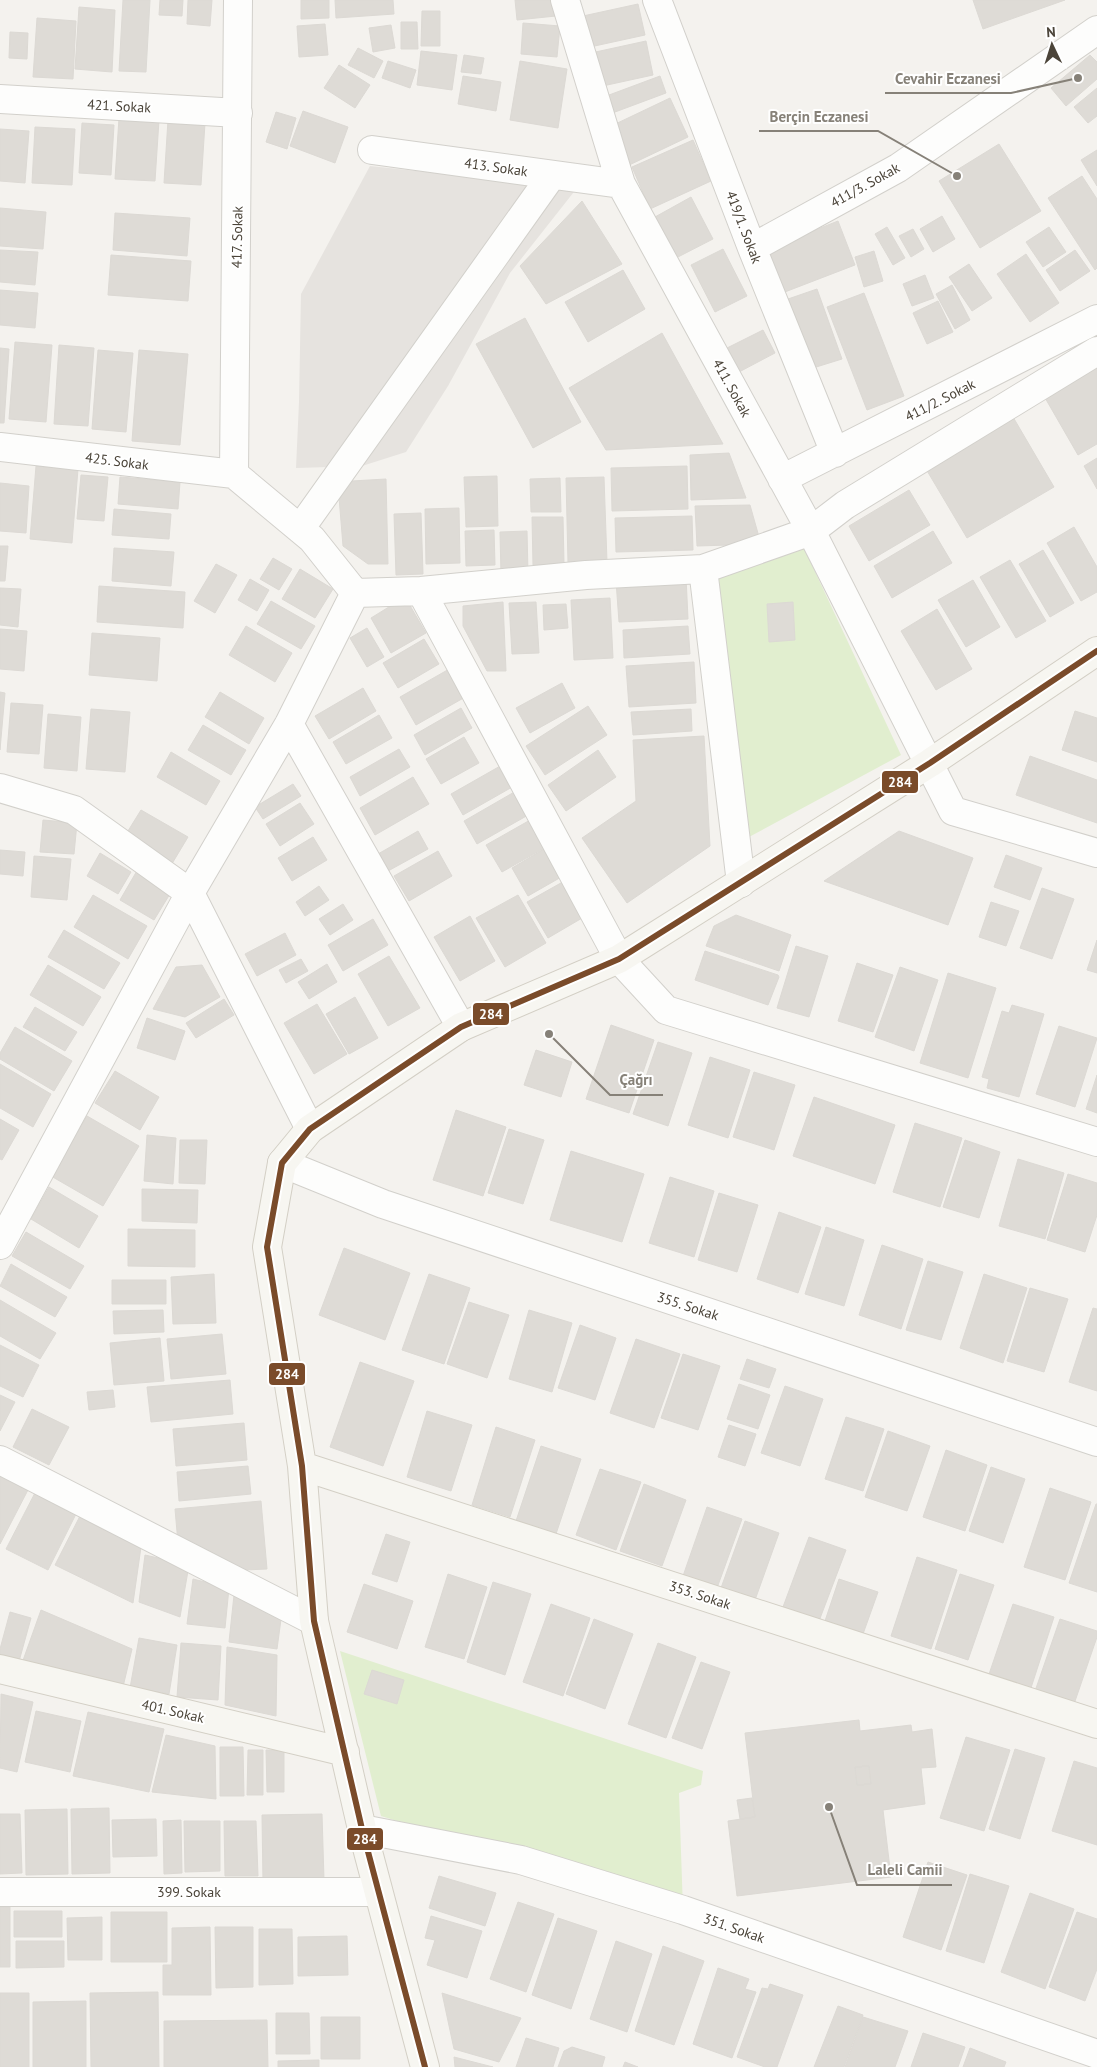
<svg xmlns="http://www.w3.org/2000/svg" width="1097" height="2067" viewBox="0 0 1097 2067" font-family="'PT Sans',sans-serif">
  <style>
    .green { fill: #e1eecf }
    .parking { fill: #e6e3df }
    .building { fill: #dedbd6; stroke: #dcd9d4; fill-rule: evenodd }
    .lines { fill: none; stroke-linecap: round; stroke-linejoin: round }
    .street-casing { stroke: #d2d0cb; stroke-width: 30 }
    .secondary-casing { stroke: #d3cfc5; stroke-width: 30 }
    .street { stroke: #fdfdfc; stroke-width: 28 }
    .secondary { stroke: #f7f6f1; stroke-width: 28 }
    .bus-1-casing { stroke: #fff; stroke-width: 10 }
    .bus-1 { stroke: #7a4b2a; stroke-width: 6 }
    .labels { text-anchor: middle; stroke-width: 4; stroke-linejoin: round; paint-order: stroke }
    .street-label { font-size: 14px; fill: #4b4439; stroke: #fff }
    .leader { fill: none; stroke: #868178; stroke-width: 2 }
    .callout-dot { fill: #868178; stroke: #fff; stroke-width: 2 }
    .callout-label { font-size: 15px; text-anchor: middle; font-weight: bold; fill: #868178; stroke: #fff; stroke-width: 4; stroke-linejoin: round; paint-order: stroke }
    .line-badge { stroke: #fff; stroke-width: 2 }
    .badge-label { font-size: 14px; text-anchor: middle; font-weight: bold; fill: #fff }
  </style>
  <rect width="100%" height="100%" fill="#f4f2ee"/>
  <path class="green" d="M802,544l99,211 -152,82 -37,-267z
    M340,1651l363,120 -2,14 -22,8 4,117 -302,-94z"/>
  <path class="parking" d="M370,166l207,22 -67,85 -62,113 -42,66 -44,14 -66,2 3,-66 2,-108z"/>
  <path class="building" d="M123,0h27l-4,72 -27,-1z
    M160,0h23l-1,16 -23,-1z
    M188,0h24l-2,26 -23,-2z
    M301,0h28v18l-28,1z
    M335,0h58l1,14 -58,4z
    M515,0h39l2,16 -39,4z
    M973,0h92l-82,29z
    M638,4l7,31 -55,12 -7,-31z
    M79,7l36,3 -3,62 -37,-3z
    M422,11h18v35h-19z
    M37,18l39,3 -3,58 -40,-2z
    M401,22h16l1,27h-17z
    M523,23l37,3 -3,31 -36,-3z
    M325,24l3,31 -29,2 -2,-31z
    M391,25l4,23 -22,4 -4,-24z
    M10,32l18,1 -1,26 -18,-1z
    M646,41l7,34 -55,12 -7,-34z
    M358,48l25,13 -9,17 -26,-13z
    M421,51l36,4 -5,35 -35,-5z
    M464,55l20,3 -3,16 -20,-2z
    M1090,55l7,7v17l-31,27 -15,-18z
    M388,61l28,9 -6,18 -28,-10z
    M520,61l47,8 -9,59 -48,-8z
    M339,65l31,20 -15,23 -31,-20z
    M463,76l38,6 -5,29 -38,-7z
    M660,76l6,17 -59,22 -6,-17z
    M1097,88v28l-9,7 -14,-16z
    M670,98l18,39 -63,30 -18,-39z
    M303,111l45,16 -13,36 -45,-17z
    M276,112l20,6 -9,31 -21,-7z
    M119,118l40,2 -4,61 -40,-2z
    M168,120l37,3 -4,62 -37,-2z
    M82,123l32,2 -3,50 -32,-2z
    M35,127l40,2 -3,56 -40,-2z
    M0,129l29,2 -4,52 -25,-2z
    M693,140l18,41 -61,28 -18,-42z
    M999,144l42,67 -61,37 -41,-67z
    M1097,150v36l-16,-26z
    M1082,176l15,23v69l-2,2 -47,-72z
    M691,197l22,42 -37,19 -21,-41z
    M582,201l40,63 -76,40 -26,-38z
    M0,208l46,4 -3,37 -43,-3z
    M115,213l75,5 -3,38 -74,-6z
    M942,216l13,23 -22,13 -13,-23z
    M838,221l17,44 -78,30 -17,-43z
    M887,227l18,31 -12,7 -18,-31z
    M1049,227l17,25 -23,15 -17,-25z
    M913,229l11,20 -13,8 -12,-21z
    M723,249l24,47 -32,16 -24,-47z
    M0,250l38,2 -3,33 -35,-3z
    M1075,250l15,21 -30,20 -14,-21z
    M874,251l9,30 -19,6 -9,-30z
    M1026,254l33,49 -29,19 -33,-48z
    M111,255l80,6 -3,40 -80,-6z
    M969,264l23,34 -20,13 -23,-34z
    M623,270l22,39 -57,33 -23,-40z
    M925,275l9,23 -22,8 -9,-22z
    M952,285l18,35 -15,9 -19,-35z
    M817,289l25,70 -29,9 -25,-69z
    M0,290l38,3 -3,35 -35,-3z
    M864,293l40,103 -37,14 -40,-103z
    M938,301l15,31 -26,12 -14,-31z
    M525,318l56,104 -48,26 -57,-104z
    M763,330l12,23 -36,19 -12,-24z
    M662,333l61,111 -117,6 -37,-62z
    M15,342l37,3 -6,77 -37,-3z
    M59,345l35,3 -6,78 -34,-2z
    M0,348l9,1 -5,74h-4z
    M98,350l35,3 -7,79 -34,-3z
    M139,350l49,4 -8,91 -48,-4z
    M1097,365v79l-19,11 -34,-59z
    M1013,417l41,70 -87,51 -41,-69z
    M729,453l17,45 -55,2 -1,-45z
    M1097,458v31l-13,-23z
    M36,466l42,3 -6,74 -42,-4z
    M687,466l1,43 -76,2 -1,-43z
    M81,475l27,2 -4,44 -27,-2z
    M497,476l1,50 -32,1 -2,-50z
    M120,477l60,5 -2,27 -60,-5z
    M604,477l3,85 -39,1 -2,-85z
    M560,478l1,34h-30l-1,-33z
    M386,479l2,85h-20l-25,-18 -4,-49 13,-16z
    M0,483l29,3 -3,47 -26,-2z
    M909,490l21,35 -61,36 -20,-35z
    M750,505l11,39 -64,2 -2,-40z
    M459,508l1,55 -34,1 -1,-55z
    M114,509l57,5 -2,25 -57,-4z
    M421,513l2,61 -27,1 -2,-61z
    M692,516l1,34 -77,2 -1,-34z
    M532,517h31l1,47 -31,1z
    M1074,527l23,40v25l-16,9 -34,-58z
    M494,530l1,35 -29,1 -1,-35z
    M527,531l1,43 -27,1 -1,-43z
    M933,531l19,32 -60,35 -18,-32z
    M0,546h8l-3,35h-5z
    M114,548l60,4 -3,34 -59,-5z
    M1043,550l31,53 -24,14 -31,-53z
    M273,558l19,11 -13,21 -19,-11z
    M1010,560l36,61 -30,17 -36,-61z
    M216,564l21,11 -22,38 -21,-12z
    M300,569l33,20 -18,29 -33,-19z
    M686,577l2,42 -69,3 -3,-41z
    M250,579l19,11 -12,21 -19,-11z
    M973,580l27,47 -34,20 -28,-47z
    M99,586l86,6 -2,36 -86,-6z
    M0,588l21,1 -3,38 -18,-2z
    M405,597l21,36 -35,20 -20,-35z
    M610,598l3,60 -39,2 -3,-60z
    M271,601l44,25 -14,23 -44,-25z
    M503,602l3,69h-19l-24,-45v-20z
    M536,602l3,51 -27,1 -3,-51z
    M793,602l2,38 -26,2 -2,-38z
    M566,604l2,24 -24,2 -1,-25z
    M937,609l35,60 -36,21 -35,-59z
    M246,626l46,27 -17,29 -46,-27z
    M688,626l2,28 -66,4 -1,-28z
    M367,628l17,29 -17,10 -17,-29z
    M0,629l27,2 -3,40 -24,-2z
    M92,633l68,5 -3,43 -68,-6z
    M424,639l15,25 -41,24 -15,-25z
    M694,662l2,41 -67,4 -3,-41z
    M451,668l16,28 -51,29 -16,-28z
    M562,683l13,25 -45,25 -14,-25z
    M363,688l13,23 -47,28 -14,-23z
    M0,692l5,1 -5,57z
    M220,692l44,26 -15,26 -44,-27z
    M11,703l32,2 -4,49 -32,-2z
    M588,706l19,29 -62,40 -19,-29z
    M461,708l11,20 -47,27 -11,-20z
    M91,709l39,3 -5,60 -39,-3z
    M691,709l1,22 -59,4 -2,-23z
    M1075,711l22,7v44l-35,-12z
    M48,714l33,3 -4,54 -33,-3z
    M379,715l13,23 -46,26 -13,-22z
    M203,725l43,25 -15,25 -43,-25z
    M704,736l6,110 -83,57 -45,-65 54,-37 -3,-61z
    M464,737l15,26 -38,21 -15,-25z
    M399,749l11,18 -50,29 -10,-19z
    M598,750l18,27 -50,34 -18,-26z
    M171,752l49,29 -14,24 -49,-28z
    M1030,756l67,24v43l-81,-28z
    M502,765l12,21 -51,29 -12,-21z
    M413,777l16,27 -54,31 -15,-27z
    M293,784l8,12 -38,23 -8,-12z
    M523,787l14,23 -60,34 -13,-23z
    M300,803l14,21 -34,22 -14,-22z
    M141,810l47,27 -18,30 -47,-28z
    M539,815l16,27 -53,30 -16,-27z
    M43,820l34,3 -3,31 -34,-2z
    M418,831l10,18 -40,22 -10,-17z
    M899,831l74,27 -25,67 -124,-44z
    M313,837l14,23 -35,21 -14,-23z
    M554,843l16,29 -42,24 -16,-28z
    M0,850l25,2 -2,24 -23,-2z
    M438,851l14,25 -43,25 -15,-25z
    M100,853l31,19 -13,22 -31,-18z
    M1006,855l36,13 -12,32 -36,-13z
    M34,856l37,3 -4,41 -36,-3z
    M138,869l35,20 -19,31 -34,-20z
    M568,879l21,35 -41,24 -21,-36z
    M319,886l10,14 -24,16 -9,-14z
    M1042,888l32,11 -22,60 -32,-11z
    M93,895l54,31 -19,33 -54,-32z
    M518,895l28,48 -41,24 -29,-49z
    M991,902l28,9 -13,35 -27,-9z
    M343,904l10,16 -23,15 -11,-16z
    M736,915l55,20 -12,36 -73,-25 8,-20z
    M470,916l25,45 -35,20 -26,-44z
    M373,919l15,26 -45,26 -15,-26z
    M64,930l56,33 -16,26 -56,-32z
    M285,933l11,22 -39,21 -12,-22z
    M1097,940v33l-10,-3z
    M796,946l32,10 -19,61 -32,-9z
    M705,951l73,24 1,2 -11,28 -73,-25z
    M389,956l31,52 -32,18 -30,-52z
    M301,959l7,12 -22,12 -7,-13z
    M857,963l36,12 -20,57 -35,-11z
    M327,964l10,18 -28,17 -11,-17z
    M48,965l53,32 -18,29 -53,-31z
    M202,965l18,32 -35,20 -32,-8 23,-42z
    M900,967l38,13 -24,71 -39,-14z
    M948,973l48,15 -28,90 -48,-15z
    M355,997l23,41 -29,16 -23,-40z
    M224,999l10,16 -38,23 -10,-15z
    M317,1004l30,50 -33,20 -30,-51z
    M1012,1005l32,9 -25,83 -32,-9 2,-9 -7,-2 20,-66 7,2z
    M35,1007l42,25 -12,19 -42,-24z
    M147,1018l38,13 -10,29 -38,-12z
    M611,1025l43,15 -25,73 -43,-14z
    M1059,1026l38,12 -22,69 -39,-13z
    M15,1027l57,34 -18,30 -54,-32v-6z
    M658,1042l34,11 -24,73 -35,-12z
    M536,1050l36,12 -11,35 -37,-12z
    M710,1057l40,13 -22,68 -40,-13z
    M0,1064l51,30 -18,33 -33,-19z
    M115,1071l44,26 -19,33 -45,-27z
    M754,1072l41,13 -21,65 -41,-13z
    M1097,1075v38l-11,-4z
    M814,1097l81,28 -20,59 -82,-28z
    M456,1110l50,17 -23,69 -50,-16z
    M87,1116l52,30 -36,60 -52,-30z
    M0,1119l19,11 -17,30 -2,-1z
    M915,1123l47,15 -22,69 -47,-15z
    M509,1129l35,11 -21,64 -35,-11z
    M147,1135l29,3 -3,46 -29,-3z
    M180,1140h27l-2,44 -26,-1z
    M965,1140l35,12 -21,66 -36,-11z
    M571,1151l73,23 -22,68 -72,-22z
    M1018,1159l46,14 -19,66 -46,-13z
    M1068,1174l29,9v32l-12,37 -38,-12z
    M670,1177l44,14 -20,66 -45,-14z
    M49,1187l49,29 -19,32 -48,-29z
    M142,1189l56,1 -1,33 -55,-2z
    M719,1193l39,12 -21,67 -39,-12z
    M779,1212l42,15 -23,66 -41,-14z
    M826,1227l38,13 -20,66 -39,-12z
    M128,1229l67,1v37l-67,-1z
    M26,1232l58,34 -14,23 -58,-33z
    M882,1245l41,14 -22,70 -42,-14z
    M344,1248l66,25 -25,67 -66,-25z
    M928,1261l35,11 -22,68 -35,-10z
    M11,1264l56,33 -12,20 -55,-31z
    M214,1274l2,49 -43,1 -2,-47z
    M429,1274l41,14 -26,76 -42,-14z
    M984,1274l43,14 -24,75 -43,-15z
    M112,1280h54v24h-54z
    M1030,1288l38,11 -24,73 -37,-11z
    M0,1300l56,33 -16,26 -40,-23z
    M469,1302l40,13 -22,63 -40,-14z
    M1093,1308l4,1v82l-28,-9z
    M163,1310l1,22 -50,2 -1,-23z
    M529,1310l43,13 -20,69 -43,-13z
    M580,1325l36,13 -21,62 -37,-12z
    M222,1334l4,40 -55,5 -4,-40z
    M160,1338l4,43 -50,4 -4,-42z
    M636,1339l44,15 -26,74 -44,-15z
    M0,1345l39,20 -16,32 -23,-11z
    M683,1354l37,12 -22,64 -37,-12z
    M747,1359l29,10 -7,19 -29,-9z
    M360,1362l54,19 -31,85 -53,-19z
    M230,1380l3,34 -82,8 -4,-35z
    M739,1384l31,11 -12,34 -31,-10z
    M785,1386l38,13 -23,67 -39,-13z
    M113,1390l2,17 -26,3 -2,-18z
    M0,1395l15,7 -15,29z
    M32,1409l37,18 -20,38 -36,-18z
    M427,1411l45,14 -21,66 -44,-14z
    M846,1417l38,12 -21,62 -38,-12z
    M244,1423l3,37 -71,6 -3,-37z
    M729,1425l27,9 -11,32 -27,-9z
    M496,1427l39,13 -25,77 -38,-12z
    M888,1431l42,15 -23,65 -42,-14z
    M541,1446l40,13 -25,75 -40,-13z
    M946,1450l41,15 -22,66 -42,-14z
    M248,1466l3,28 -72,7 -2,-29z
    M991,1467l34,12 -22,64 -34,-12z
    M600,1469l41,13 -25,68 -40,-15z
    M0,1473l29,15 -29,56z
    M644,1484l42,16 -24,66 -42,-15z
    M1050,1488l41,14 -26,78 -41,-13z
    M37,1489l41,21 -30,60 -42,-21z
    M261,1501l6,68 -22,1 -67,-27 -3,-34z
    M1096,1504h1v88l-28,-9z
    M707,1507l35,12 -25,69 -34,-12z
    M80,1516l61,31 -8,56 -78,-38z
    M745,1521l34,12 -24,67 -34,-12z
    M386,1534l24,8 -13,40 -25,-8z
    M809,1537l37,13 -27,71 -36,-14z
    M145,1555l44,10 -9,52 -41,-15z
    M917,1557l40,13 -26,79 -40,-13z
    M448,1574l39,13 -23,72 -39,-12z
    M960,1574l34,11 -26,75 -33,-11z
    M193,1579l36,9 -4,40 -38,-4z
    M839,1579l39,13 -15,42 -38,-13z
    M493,1582l38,12 -26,81 -38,-13z
    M364,1584l49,17 -16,48 -50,-17z
    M234,1595l48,17 -5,37 -48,-7z
    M551,1604l39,14 -27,78 -40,-14z
    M1013,1604l41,13 -26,80 -42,-14z
    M41,1610l91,39 -10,42 -101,-25z
    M10,1612l21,6 -13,47 -18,-5v-11z
    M594,1619l39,15 -28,75 -39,-15z
    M1060,1619l37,12v6l-25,73 -39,-13z
    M139,1638l38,7 -8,49 -39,-6z
    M181,1643l40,3 -3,54 -41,-3z
    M658,1643l38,14 -30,81 -38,-14z
    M227,1647l50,8 -1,61 -51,-11z
    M701,1662l29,10 -28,77 -30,-11z
    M372,1670l32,10 -7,24 -33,-10z
    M1,1694l32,8 -16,70 -17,-4z
    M36,1711l45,10 -11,51 -45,-10z
    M88,1712l76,17 -15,63 -76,-16z
    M859,1720l1,11 51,-6 1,7 20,-3 4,38 -15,1 4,36 -42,6 8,67 -154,19 -9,-75 27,-4 -10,-84zM869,1766l2,18 -14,1 -2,-18z
    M166,1735l49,11 1,53 -64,-7z
    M966,1737l44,13 -26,81 -44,-13z
    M220,1747h23l1,49h-24z
    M1015,1749l30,9 -25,81 -31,-10z
    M248,1750h15v45h-16z
    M266,1750h18v42h-17z
    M1074,1761l23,7v77l-45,-14z
    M869,1766l2,18 -14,1 -2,-18z
    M752,1798l3,19 -15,2 -3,-19z
    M109,1808l1,65 -38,1 -1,-65z
    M67,1809l1,65 -42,1 -1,-65z
    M0,1814h20l2,59 -22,1z
    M322,1814l2,66 -61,2 -1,-67z
    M156,1819l1,37 -44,1 -1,-37z
    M181,1820l1,53 -18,1 -1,-53z
    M184,1821h36v50l-35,1z
    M224,1821h32l2,55h-33z
    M928,1862l39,13 -26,75 -38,-13z
    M970,1874l39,12 -25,77 -38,-12z
    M439,1876l57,17 -11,33 -56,-18z
    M1030,1893l44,16 -29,80 -44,-17z
    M518,1902l36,12 -28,78 -36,-13z
    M0,1907h10v60h-10z
    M14,1911h48v26h-48z
    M111,1912h56v50h-56z
    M1077,1912l20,7v50l-12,32 -36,-14z
    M431,1916l51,15 -15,47 -40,-13 8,-25 -10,-2z
    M102,1917v43h-34l-1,-42z
    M558,1918l39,13 -26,78 -39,-14z
    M210,1927l1,68h-48v-30h9v-37z
    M215,1927h38v60l-37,1z
    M259,1929h33l1,55 -34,1z
    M347,1936l1,39 -50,1v-39z
    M16,1941h48v26l-48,1z
    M616,1941l36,13 -25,78 -37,-13z
    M663,1946l41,15 -30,84 -39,-14z
    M718,1968l31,11 -4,10 11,3 -24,66 -39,-14z
    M770,1984l33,11 -26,72h-12l-28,-10 25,-69 6,1z
    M158,1992l1,75h-68l-1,-74z
    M0,1993h29v74h-29z
    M442,1993l79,25 -22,44 -45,-13z
    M86,2001v66h-53v-65z
    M838,2006l25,9 -19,52h-30z
    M276,2013h33l1,41h-34z
    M321,2017h39v42h-39z
    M863,2017l45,14 -13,36h-50z
    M267,2020l1,47h-104v-46z
    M923,2033l42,14 -7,20h-47z
    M526,2038l33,10 -6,19h-37z
    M572,2047l33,10 -3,10h-44l6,-16z
    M970,2048l36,14 -2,5h-41z
    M454,2057l39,10h-38z
    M319,2060v7h-41v-6z
    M625,2062l13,5h-15z"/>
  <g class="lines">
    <defs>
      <path id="street" d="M565,0l56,184 190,347 142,280 144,42
        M657,0l95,248 83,205
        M0,99l238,14
        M372,150l249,34
        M752,248l146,-80 199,-138
        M0,447l234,27
        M234,474l4,-474
        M234,474l78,65 43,54
        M782,479l315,-160
        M300,529l252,-354
        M421,591l198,368 47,51 431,132
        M355,593l66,-2 165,-16 117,-6
        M289,724l172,303
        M0,788l74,22 116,83 120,236
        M741,883l-38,-314 108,-38 34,-26 252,-154
        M282,1163l101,41 714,238
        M0,1245l190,-352 99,-169 66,-131
        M0,1460l314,161
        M362,1829l159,31 162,50 414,144
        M0,1892h378"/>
      <path id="secondary" d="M302,1466l795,258
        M0,1669l345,83
        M425,2067l-63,-238 -48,-208 -12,-155 -35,-219 15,-84 28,-34 151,-102 158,-68 311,-196 167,-112"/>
    </defs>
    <use href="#street" class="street-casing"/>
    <use href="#secondary" class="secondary-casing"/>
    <use href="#street" class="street"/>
    <use href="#secondary" class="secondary"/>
    <defs>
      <path id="bus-1" d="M425,2067l-63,-238 -48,-208 -12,-155 -35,-219 15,-84 28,-34 151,-102 158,-68 311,-196 167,-112"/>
    </defs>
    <use href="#bus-1" class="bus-1-casing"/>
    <use href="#bus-1" class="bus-1"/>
  </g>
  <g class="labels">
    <g class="street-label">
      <text transform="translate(119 106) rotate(3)" y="5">421. Sokak</text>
      <text transform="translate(496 167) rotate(8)" y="5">413. Sokak</text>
      <text transform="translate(865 185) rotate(-29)" y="5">411/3. Sokak</text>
      <text transform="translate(744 227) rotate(69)" y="5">419/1. Sokak</text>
      <text transform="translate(237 237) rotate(-89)" y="5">417. Sokak</text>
      <text transform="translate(732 388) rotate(61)" y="5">411. Sokak</text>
      <text transform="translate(940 400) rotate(-27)" y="5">411/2. Sokak</text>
      <text transform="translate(117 461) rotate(7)" y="5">425. Sokak</text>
      <text transform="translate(688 1306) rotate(18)" y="5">355. Sokak</text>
      <text transform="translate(700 1595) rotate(18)" y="5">353. Sokak</text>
      <text transform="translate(173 1711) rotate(13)" y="5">401. Sokak</text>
      <text x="189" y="1897">399. Sokak</text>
      <text transform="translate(734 1928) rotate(19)" y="5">351. Sokak</text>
    </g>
  </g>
  <path class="leader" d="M1078 78L1011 93H885M957 176L878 131H759M549 1034L610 1095H663M829 1807L857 1885H952"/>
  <g class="callout-dot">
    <circle cx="1078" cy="78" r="5"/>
    <circle cx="957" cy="176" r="5"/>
    <circle cx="549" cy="1034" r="5"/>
    <circle cx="829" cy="1807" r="5"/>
  </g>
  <g class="callout-label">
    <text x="948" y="84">Cevahir Eczanesi</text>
    <text x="819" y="122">Berçin Eczanesi</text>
    <text x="636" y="1085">Çağrı</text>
    <text x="905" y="1875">Laleli Camii</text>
  </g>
  <g class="line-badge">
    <rect x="881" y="770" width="38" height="24" rx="5" fill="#7a4b2a"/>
    <rect x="472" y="1002" width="38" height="24" rx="5" fill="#7a4b2a"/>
    <rect x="268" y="1362" width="38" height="24" rx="5" fill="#7a4b2a"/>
    <rect x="346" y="1827" width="38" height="24" rx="5" fill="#7a4b2a"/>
  </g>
  <g class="badge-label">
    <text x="900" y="787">284</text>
    <text x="491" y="1019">284</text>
    <text x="287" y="1379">284</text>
    <text x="365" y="1844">284</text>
  </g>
  <g transform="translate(1052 45) rotate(356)" stroke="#ffffff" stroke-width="4" paint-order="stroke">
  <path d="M0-4L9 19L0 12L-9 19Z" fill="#4b4439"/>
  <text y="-8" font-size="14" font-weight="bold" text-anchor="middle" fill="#4b4439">N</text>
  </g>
</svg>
